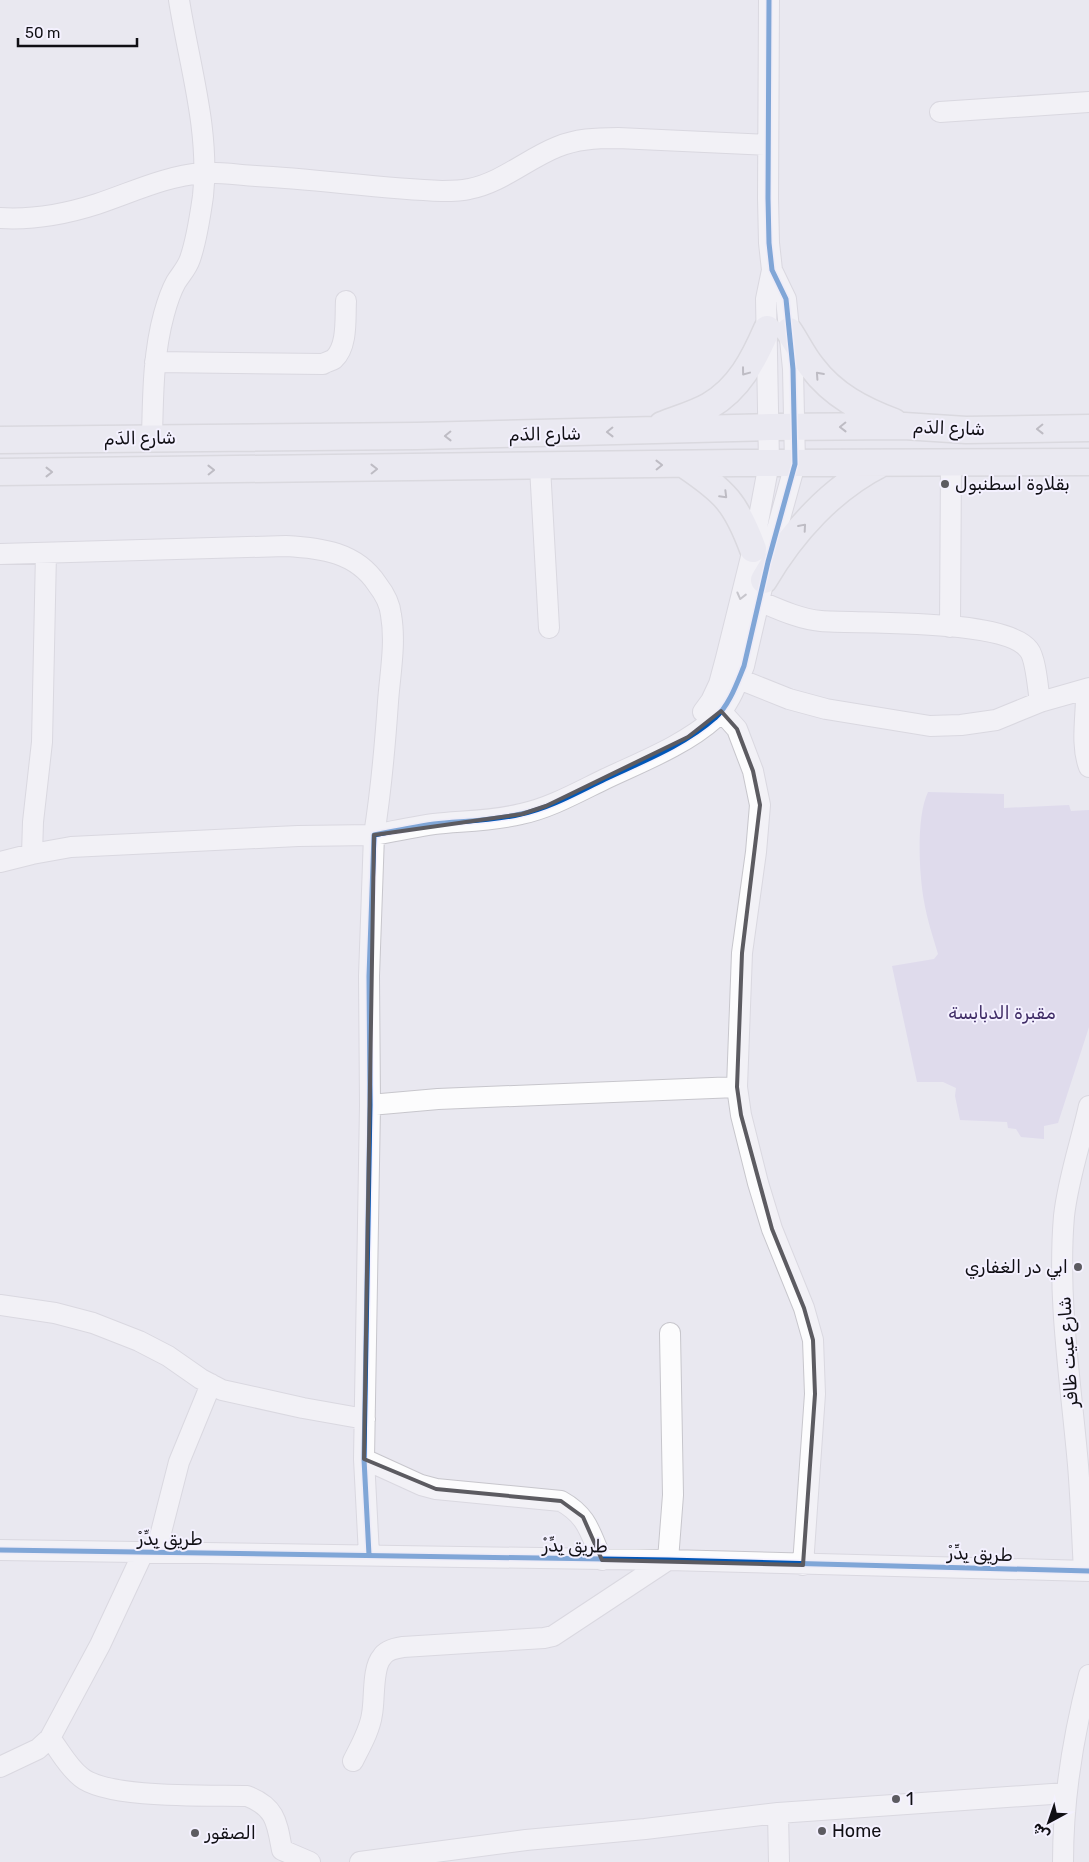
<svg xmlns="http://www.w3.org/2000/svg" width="1089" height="1862" viewBox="0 0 1089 1862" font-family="Rubik,'Noto Sans Arabic',sans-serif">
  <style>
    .green { fill: #d2cce7 }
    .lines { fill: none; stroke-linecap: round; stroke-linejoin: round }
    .minor-casing { stroke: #c7c6cc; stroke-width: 22 }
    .major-casing { stroke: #c7c7ca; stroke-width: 29 }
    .minor { stroke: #fcfcfd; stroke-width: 20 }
    .major { stroke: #ecebf1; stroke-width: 26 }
    .cycleway-casing { stroke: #f4f1ff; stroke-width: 8 }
    .cycleway { stroke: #0057b8; stroke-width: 5 }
    .oneway { stroke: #89888e }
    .oneway2 { stroke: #9e9da0 }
    .marked { fill: none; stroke: #5c5b61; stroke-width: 4; stroke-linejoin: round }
    .poi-dot { fill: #5c5b61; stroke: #f4f1ff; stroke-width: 2 }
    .labels { text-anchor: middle; stroke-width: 4; stroke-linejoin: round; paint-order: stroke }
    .street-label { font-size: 18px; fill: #100f14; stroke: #f4f1ff }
    .poi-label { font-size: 18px; fill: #100f14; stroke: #f4f1ff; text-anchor: start }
    .park-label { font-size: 18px; fill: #402d67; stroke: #f4f1ff }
  </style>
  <rect width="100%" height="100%" fill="#e9e8f0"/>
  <path class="green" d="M928,792l76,2v14l65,-3 2,6 18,-1v217l-31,96 -14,3v13l-23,-2 -5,-8 -8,-1 -1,-6 -47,-2 -5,-24 1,-8 -13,-6h-26l-25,-116 42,-7 4,-5c-5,-17 -11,-35 -14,-53 -5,-27 -8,-84 4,-109z"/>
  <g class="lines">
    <defs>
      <path id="minor" d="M940,112l149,-10
        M0,218c33,2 66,-4 97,-14 36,-12 68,-28 106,-31 17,-1 36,2 53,3 62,3 125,13 186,15 9,0 19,0 27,-2 32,-6 58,-30 88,-42 19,-8 39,-9 61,-9l150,7
        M155,362l168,2c3,-2 8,-3 11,-5 14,-13 11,-41 12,-58
        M152,438c1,-42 1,-84 12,-124 3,-11 7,-23 12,-32 5,-8 11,-14 14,-23 7,-20 10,-42 13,-63 7,-66 -14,-132 -24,-196
        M540,467l9,161
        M0,554l286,-8c35,2 70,6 91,38 7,9 13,19 14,31 5,28 -1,59 -3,87 -3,44 -7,89 -14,133l-76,1 -227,11 -39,7 -32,8
        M759,601c19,8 40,18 62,20 39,3 186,-3 208,29 7,9 9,40 11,52
        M950,627l1,-165
        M739,679l50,20 37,10 104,17 31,-1 35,-5 44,-18 49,-14
        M1086,689c1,25 -6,54 3,78
        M712,701l25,28 16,42 7,34 -4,47 -14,101 -5,134 4,28 17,68 14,46 32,79 9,32 2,54 -12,171
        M703,712l8,-11 8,-17 7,-26 27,-109 16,-86 -3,-164 6,-29
        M32,854l1,-32 9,-80 4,-189
        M370,1105l68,-6 299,-12
        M0,1305l55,8 38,10 46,18 29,15 33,23 21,11 81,18 62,11
        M364,1459l57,26 15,4 125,12c27,15 29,32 41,59
        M0,1550l668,10 421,11
        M156,1552l23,-90 32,-78
        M369,1555l-5,-96 6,-354 -1,-129 5,-141c20,-4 40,-8 60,-11 29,-3 59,-3 87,-10 29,-6 57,-22 84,-35 36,-17 80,-34 110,-61 14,-12 22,-35 29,-52l24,-104 27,-98 -2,-95 -7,-70 -14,-29 -3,-27 -1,-45 1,-198
        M1084,1571c-2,-35 -3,-71 -6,-106 -7,-82 -21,-166 -14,-249 4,-37 17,-74 25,-110
        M50,1738c10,13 18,29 31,39 26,22 129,18 166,19 29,11 30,27 35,54l28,12
        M353,1761c7,-14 17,-31 19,-47 3,-15 0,-46 10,-57 4,-7 14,-9 21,-10l141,-9 9,-2 115,-76 5,-65 -3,-162
        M0,1767l38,-18 12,-11 50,-93 43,-92
        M778,1813l288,-20
        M360,1862l166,-22 119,-11 133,-16 1,49
        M1063,1862c0,-64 10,-126 26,-187"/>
      <path id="major" d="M789,331c8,12 14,25 23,36 21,28 50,43 82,55
        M662,425c15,-6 33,-11 47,-19 30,-17 45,-47 58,-77
        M0,440l417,-4 353,-9 134,-1 62,4 123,-2
        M685,465c40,27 51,38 68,84
        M0,472l736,-9 353,-1
        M764,580c28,-48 68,-92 118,-117"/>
    </defs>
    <use href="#minor" class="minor-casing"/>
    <use href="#major" class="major-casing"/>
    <use href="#minor" class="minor"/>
    <use href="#major" class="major"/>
    <defs>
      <path id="cycleway" d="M0,1550l668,10 421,11
        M369,1555l-5,-96 6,-354 -1,-129 5,-141c20,-4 40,-8 60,-11 29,-3 59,-3 87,-10 29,-6 57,-22 84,-35 36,-17 80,-34 110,-61 14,-12 22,-35 29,-52l24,-104 27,-98 -2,-95 -7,-70 -14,-29 -3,-27 -1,-45 1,-198"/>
    </defs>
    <use href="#cycleway" class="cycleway-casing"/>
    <use href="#cycleway" class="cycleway"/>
  </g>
  <defs><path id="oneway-chevron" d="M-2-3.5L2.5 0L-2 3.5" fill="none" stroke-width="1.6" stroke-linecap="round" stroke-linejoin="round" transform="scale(1.25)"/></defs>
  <g class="oneway">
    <use href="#oneway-chevron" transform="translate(745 372) rotate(127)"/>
    <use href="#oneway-chevron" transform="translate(819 375) rotate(-132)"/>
    <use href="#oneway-chevron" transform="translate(843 427) rotate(179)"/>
    <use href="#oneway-chevron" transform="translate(1040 429) rotate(179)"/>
    <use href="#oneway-chevron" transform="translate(610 432) rotate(179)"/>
    <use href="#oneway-chevron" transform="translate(448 436) rotate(179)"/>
    <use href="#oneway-chevron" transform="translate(659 465) rotate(-1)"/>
    <use href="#oneway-chevron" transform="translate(374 469) rotate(-1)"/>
    <use href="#oneway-chevron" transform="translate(211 470) rotate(-1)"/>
    <use href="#oneway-chevron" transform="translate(49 472)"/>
    <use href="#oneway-chevron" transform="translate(724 495) rotate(45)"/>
    <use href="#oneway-chevron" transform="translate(803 527) rotate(-49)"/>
  </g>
  <use class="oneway2" href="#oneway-chevron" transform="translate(741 596) rotate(104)"/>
  <path d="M0 0H1089V1862H0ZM721,711l16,18 16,42 7,34 -18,148 -5,134 4,28 31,114 32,79 9,32 2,54 -12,171 -201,-5 -19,-43 -22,-16 -125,-12 -72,-30 10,-624 148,-21 24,-8 142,-69z" fill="#e9e8f0" fill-opacity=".55" fill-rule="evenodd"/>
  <path class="marked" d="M721,711l16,18 16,42 7,34 -18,148 -5,134 4,28 31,114 32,79 9,32 2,54 -12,171 -201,-5 -19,-43 -22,-16 -125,-12 -72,-30 10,-624 148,-21 24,-8 142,-69z"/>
  <g class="poi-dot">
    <circle cx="945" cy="484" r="5"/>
    <circle cx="1078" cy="1267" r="5"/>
    <circle cx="896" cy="1799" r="5"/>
    <circle cx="822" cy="1831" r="5"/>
    <circle cx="195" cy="1833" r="5"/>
  </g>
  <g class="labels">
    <g class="street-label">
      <text transform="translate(949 428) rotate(2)" y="6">شارع الدَم</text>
      <text transform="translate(545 434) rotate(-1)" y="6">شارع الدَم</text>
      <text transform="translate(140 438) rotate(-1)" y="6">شارع الدَم</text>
      <text transform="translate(1068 1352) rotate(-94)" y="6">شارع عيت ظافر</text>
      <text x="170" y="1545">طريق يِدِّرْ</text>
      <text transform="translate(575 1546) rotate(1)" y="6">طريق يِدِّرْ</text>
      <text transform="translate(980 1554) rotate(2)" y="6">طريق يِدِّرْ</text>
    </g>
    <g class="poi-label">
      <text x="955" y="490">بقلاوة اسطنبول</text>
      <text x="1068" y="1273" text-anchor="end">ابي در الغفاري</text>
      <text x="906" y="1805">1</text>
      <text x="832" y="1837">Home</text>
      <text x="205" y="1839">الصقور</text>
    </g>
    <g class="park-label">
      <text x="1002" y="1019">مقبرة الدبابسة</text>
    </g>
  </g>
  <g transform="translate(1049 1822) rotate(220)" stroke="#f4f1ff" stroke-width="4" paint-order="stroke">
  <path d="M0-4L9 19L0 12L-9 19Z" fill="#100f14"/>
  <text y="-8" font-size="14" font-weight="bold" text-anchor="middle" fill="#100f14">ش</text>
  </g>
  <path d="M18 38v8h119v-8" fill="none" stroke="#100f14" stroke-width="2.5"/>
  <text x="25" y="38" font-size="15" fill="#100f14" stroke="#f4f1ff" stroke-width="4" paint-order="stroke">50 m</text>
</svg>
